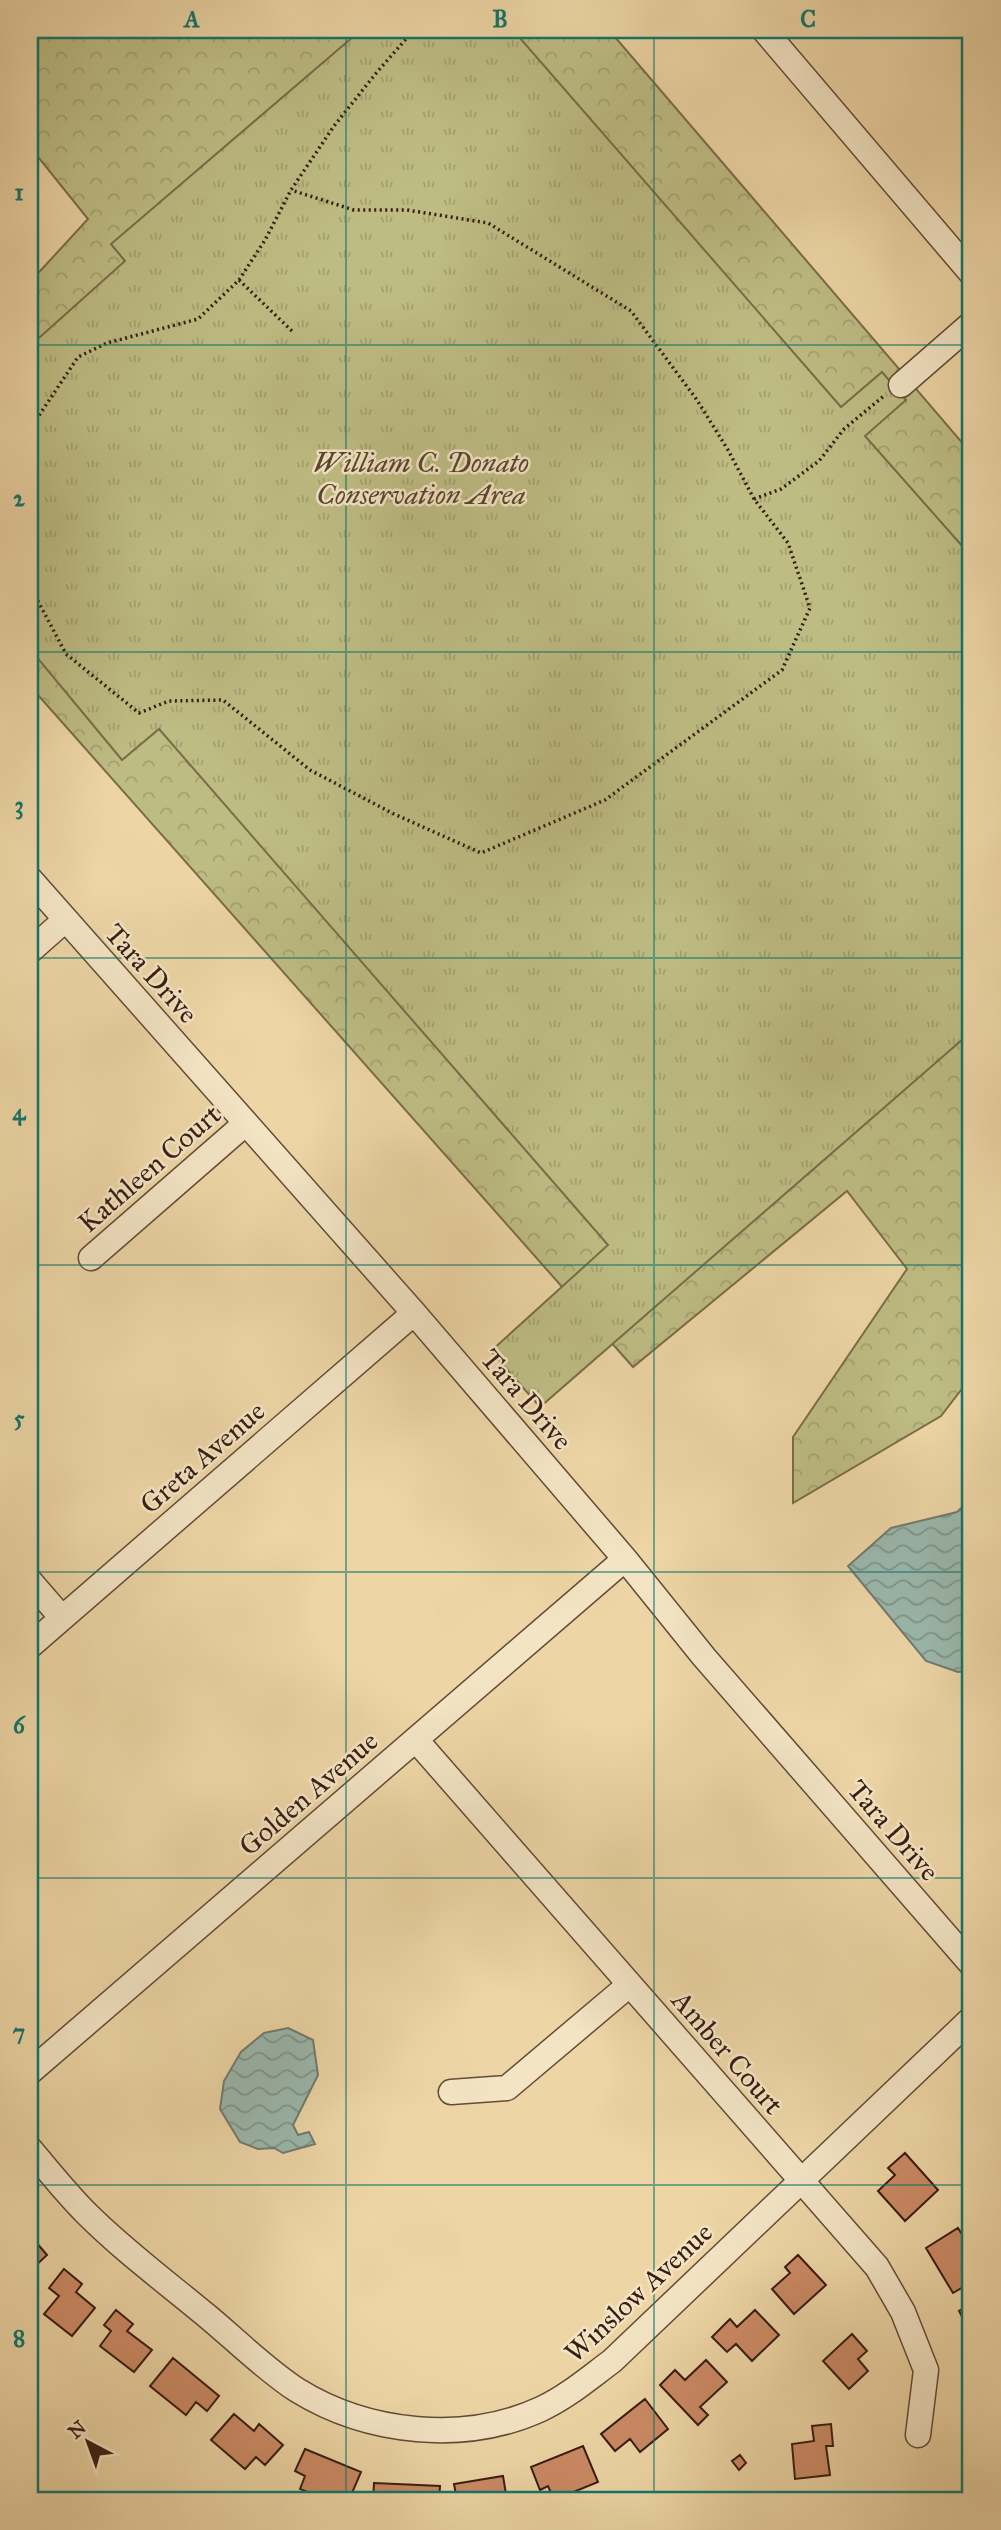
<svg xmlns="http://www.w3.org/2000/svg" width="1001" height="2530" viewBox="0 0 1001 2530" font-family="'IM FELL Great Primer',serif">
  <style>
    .forest { fill: url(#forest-crowns); stroke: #7a6c4a; stroke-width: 2 }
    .park { fill: url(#park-tufts); stroke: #7a6c4a; stroke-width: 2 }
    .water { fill: url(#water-waves); stroke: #727a6f; stroke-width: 2 }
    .building { fill: #cb8a65; stroke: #371d12; stroke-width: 2 }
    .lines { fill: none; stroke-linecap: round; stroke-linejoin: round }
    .minor-casing { stroke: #644b37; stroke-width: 27 }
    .path { stroke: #371d12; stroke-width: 3.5; stroke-dasharray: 2 3.5; stroke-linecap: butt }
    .minor { stroke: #f3e4c4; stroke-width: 24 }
    .grid { fill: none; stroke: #0f766e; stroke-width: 2; stroke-opacity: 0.55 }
    .labels { text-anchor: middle; stroke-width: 5; stroke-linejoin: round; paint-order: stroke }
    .park-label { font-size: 28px; font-style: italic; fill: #58452e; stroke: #f3e4c4 }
    .street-label { font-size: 28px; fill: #371d12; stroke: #f3e4c4 }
    .neatline { fill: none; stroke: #0f766e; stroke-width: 2.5 }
    .grid-label { font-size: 23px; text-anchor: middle; font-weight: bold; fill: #0f766e }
  </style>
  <defs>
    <pattern id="forest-crowns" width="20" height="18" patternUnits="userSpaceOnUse" patternTransform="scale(1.75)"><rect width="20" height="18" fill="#bdbc83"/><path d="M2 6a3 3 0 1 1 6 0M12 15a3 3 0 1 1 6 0" fill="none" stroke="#a3a170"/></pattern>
    <pattern id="park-tufts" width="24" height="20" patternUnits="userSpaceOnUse" patternTransform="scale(1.75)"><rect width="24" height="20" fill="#bdbc83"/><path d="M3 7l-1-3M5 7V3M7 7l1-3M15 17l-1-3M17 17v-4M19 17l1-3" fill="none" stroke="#a3a170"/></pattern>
    <pattern id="water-waves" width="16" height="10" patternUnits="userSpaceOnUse" patternTransform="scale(1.75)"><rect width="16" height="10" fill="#9ab8ad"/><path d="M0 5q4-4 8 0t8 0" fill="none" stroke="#7e958b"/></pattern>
  </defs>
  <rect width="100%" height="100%" fill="#edd5a5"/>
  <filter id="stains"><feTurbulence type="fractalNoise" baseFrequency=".00286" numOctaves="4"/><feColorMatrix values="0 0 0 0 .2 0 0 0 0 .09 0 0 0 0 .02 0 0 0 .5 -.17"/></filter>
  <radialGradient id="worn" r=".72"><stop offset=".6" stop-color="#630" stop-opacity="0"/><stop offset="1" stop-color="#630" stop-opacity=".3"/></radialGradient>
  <path class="forest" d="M30,30h579l362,423v924l-30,39 -148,87v-66l114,-168 -60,-78 -214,176 -603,-681v-404l58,-63 -58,-72z"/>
  <path class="park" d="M361,30h152l328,377 41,-35 24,28 -41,36 106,120v476l-431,375 -49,-56 117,-106 -449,-516 -37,31 -92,-111v-303l95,-85 -14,-17z"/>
  <path class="water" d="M971,1499v172l-13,1 -32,-11 -78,-95 43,-38 66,-16z
    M288,2028l25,12 5,35 -25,50 5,10 11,-3 6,12 -32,9 -9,-5 -16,1 -18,-7 -20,-33 4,-28 17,-29 23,-19z"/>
  <path class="building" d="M905,2153l33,37 -33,31 -27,-30 17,-16 -7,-7z
    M958,2228l13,21v16l-9,5 8,13 -17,10 -27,-45z
    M30,2235l17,20 -17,16z
    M798,2255l28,30 -32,29 -22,-25 18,-16 -5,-6z
    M64,2269l18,15 -6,8 19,16 -23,28 -28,-22 15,-18 -10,-8z
    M971,2304v30l-12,-23z
    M116,2310l17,14 -6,7 25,19 -18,22 -34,-26 11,-15 -7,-6z
    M755,2310l24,25 -27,26 -16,-17 -9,8 -15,-15 18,-18 7,8z
    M852,2334l15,17 -9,8 10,12 -19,18 -26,-28z
    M173,2358l46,38 -12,15 -11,-9 -10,13 -36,-29z
    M706,2360l21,22 -27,25 8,8 -10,10 -38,-40 15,-15 10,10z
    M645,2399l23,30 -28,23 -10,-13 -15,12 -14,-17z
    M234,2414l20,17 5,-7 24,21 -18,20 -9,-8 -11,12 -34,-29z
    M831,2424l2,22h-7l4,29 -35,4 -3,-35 22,-3 -2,-15z
    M583,2446l15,36 -44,18 -6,-14 -8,4 -9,-23z
    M305,2449l56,23 -12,28h-22l-27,-11 5,-13 -10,-5z
    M740,2455l6,8 -7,7 -7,-9z
    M503,2476l4,24h-50l-3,-16z
    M374,2483l66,3 -1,14h-66z"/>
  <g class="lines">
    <defs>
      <path id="minor" d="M764,30l207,243
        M901,385l70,-61
        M30,879l384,434 211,246 79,98 267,307
        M30,951l35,-31
        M91,1258l155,-135
        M30,1581l32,37
        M30,1646l384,-333
        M416,1740l461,527 26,45 23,58 -8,65
        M30,2072l595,-513
        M451,2092l56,-4 122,-103
        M30,2149c18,21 36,44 56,64 37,37 80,69 121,103 29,24 59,54 90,74 71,44 168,54 244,19 26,-12 48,-31 71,-48l359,-342"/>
    </defs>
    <use href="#minor" class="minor-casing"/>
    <path class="path" d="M239,280l54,52
      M30,429l48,-72 29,-14 91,-24 41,-39 26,-40 26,-50 43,-64 43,-54 37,-42
      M754,499l27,-10 38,-28 25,-32 41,-34
      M30,586l36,68 73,59 30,-12 54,-1 87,70 84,44 87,39 124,-53 177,-130 28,-62 -22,-65 -34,-44 -26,-49 -31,-50 -66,-89 -143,-88 -81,-13h-53l-63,-20"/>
    <use href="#minor" class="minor"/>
  </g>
  <path class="grid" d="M346,30v2470M654,30v2470M30,345h941M30,652h941M30,958h941M30,1265h941M30,1572h941M30,1878h941M30,2185h941"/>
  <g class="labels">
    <g class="park-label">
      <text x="421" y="472">William C. Donato<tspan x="421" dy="32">Conservation Area</tspan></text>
    </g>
    <g class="street-label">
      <text transform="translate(152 973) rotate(48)" y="10">Tara Drive</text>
      <text transform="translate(149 1168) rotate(-41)" y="10">Kathleen Court</text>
      <text transform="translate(527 1399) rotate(49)" y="10">Tara Drive</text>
      <text transform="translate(202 1457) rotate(-41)" y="10">Greta Avenue</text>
      <text transform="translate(308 1793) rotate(-41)" y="10">Golden Avenue</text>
      <text transform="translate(894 1830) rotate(49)" y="10">Tara Drive</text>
      <text transform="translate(728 2052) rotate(49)" y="10">Amber Court</text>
      <text transform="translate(638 2292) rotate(-43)" y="10">Winslow Avenue</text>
    </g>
  </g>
  <rect width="1001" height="2530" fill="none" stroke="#edd5a5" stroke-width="77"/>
  <g transform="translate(88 2442) rotate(319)" stroke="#f3e4c4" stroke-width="5" paint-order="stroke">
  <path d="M0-5L12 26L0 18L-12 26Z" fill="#371d12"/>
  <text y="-10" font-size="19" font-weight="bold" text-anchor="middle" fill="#371d12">N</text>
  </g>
  <rect x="38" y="38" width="924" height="2454" class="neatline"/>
  <g class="grid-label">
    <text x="192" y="27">A</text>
    <text x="500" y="27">B</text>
    <text x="808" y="27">C</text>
    <text x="19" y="200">1</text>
    <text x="19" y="506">2</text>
    <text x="19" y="813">3</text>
    <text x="19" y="1120">4</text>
    <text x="19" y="1426">5</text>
    <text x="19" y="1733">6</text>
    <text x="19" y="2040">7</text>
    <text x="19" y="2346">8</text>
  </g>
  <rect width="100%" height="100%" filter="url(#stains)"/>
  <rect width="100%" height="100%" fill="url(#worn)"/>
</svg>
